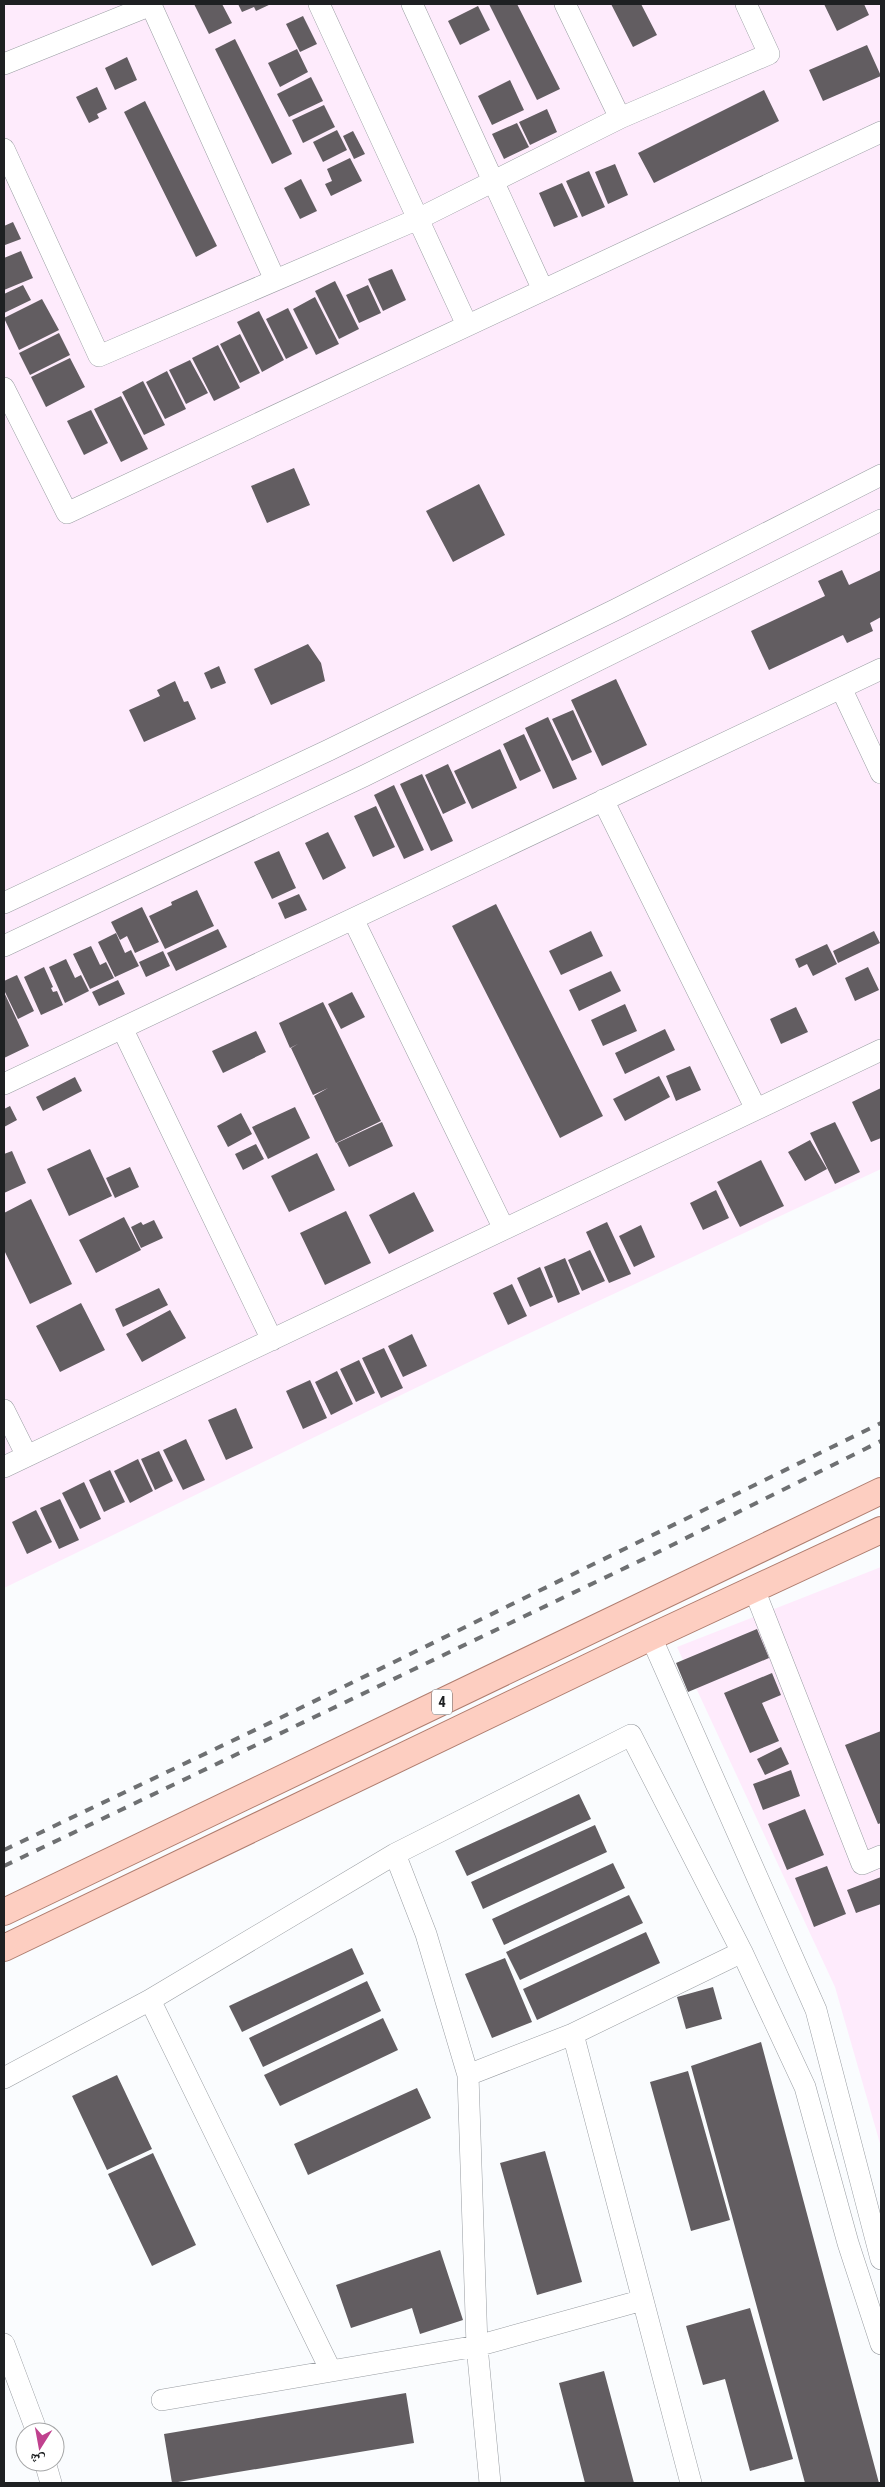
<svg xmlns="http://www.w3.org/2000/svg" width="885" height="2487" viewBox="0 0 885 2487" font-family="'Roboto Condensed','Noto Naskh Arabic',sans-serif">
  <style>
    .industrial { fill: #feebfc }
    .building { fill: #625d61 }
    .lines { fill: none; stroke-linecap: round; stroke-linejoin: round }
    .minor-casing { stroke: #999da2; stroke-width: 22 }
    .major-casing { stroke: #ae7c6e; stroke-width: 28 }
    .minor { stroke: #fff; stroke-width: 21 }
    .major { stroke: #fdcec1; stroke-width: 26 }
    .rail { stroke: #6e7072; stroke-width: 4; stroke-dasharray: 9 9; stroke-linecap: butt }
    .labels { text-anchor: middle; stroke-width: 5; stroke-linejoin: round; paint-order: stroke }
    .shield { fill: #fff; stroke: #626364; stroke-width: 1 }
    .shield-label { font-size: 15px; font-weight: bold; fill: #1e2022 }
  </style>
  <rect width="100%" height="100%" fill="#fafcfe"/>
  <path class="industrial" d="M4,4h877v1165l-383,179 -494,240z
    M881,1567v580l-46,-160 -158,-340z"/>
  <path class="building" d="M194,4h28l10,19 -23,11z
    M238,4h33l-15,7 -2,-4 -12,5z
    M489,4h28l43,85 -23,11z
    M611,4h30l16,31 -24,12z
    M824,4h40l5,11 -32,16z
    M478,6l12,24 -30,15 -12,-24z
    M303,16l14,28 -17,8 -14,-28z
    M235,39l57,115 -20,10 -57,-115z
    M867,45l14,31 -58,25 -14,-31z
    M297,49l11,23 -28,15 -12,-24z
    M127,57l10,23 -22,10 -10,-22z
    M311,77l12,24 -34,16 -12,-23z
    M510,80l14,30 -32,15 -14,-29z
    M97,87l10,22 -10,5 2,4 -10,5 -13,-26z
    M764,90l15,31 -125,62 -16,-30z
    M145,101l72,145 -21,11 -72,-145z
    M324,105l11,22 -32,16 -11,-23z
    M547,109l10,23 -27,13 -11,-23z
    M517,123l12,24 -25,12 -12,-25z
    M337,130l10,20 -24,12 -10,-20z
    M353,131l12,23 -11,5 -11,-23z
    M350,158l12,23 -31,15 -6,-12 7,-3 -5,-12z
    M615,164l13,31 -20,9 -13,-32z
    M589,171l16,36 -23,10 -16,-36z
    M301,179l16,32 -17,8 -16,-31z
    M562,183l16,34 -24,10 -15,-34z
    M13,222l8,17 -16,6 -1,-19z
    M21,251l12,27 -29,12v-32z
    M392,269l14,31 -23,11 -15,-32z
    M335,281l24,48 -20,10 -24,-48z
    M23,285l8,15 -27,13v-19z
    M368,285l13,28 -22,10 -13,-28z
    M315,297l24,47 -23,11 -23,-46z
    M42,299l17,31 -40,20 -15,-32z
    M288,308l20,40 -22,11 -20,-40z
    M259,311l25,49 -22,12 -25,-50z
    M59,333l11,22 -40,20 -11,-22z
    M240,334l20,39 -20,10 -20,-39z
    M218,345l22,43 -26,13 -22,-43z
    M70,358l15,29 -39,20 -15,-30z
    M190,360l18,33 -22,11 -17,-34z
    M167,371l19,38 -21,10 -19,-37z
    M143,381l22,44 -21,10 -22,-43z
    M121,396l27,53 -27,13 -27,-53z
    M91,410l17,33 -24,12 -17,-34z
    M294,468l16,37 -43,18 -16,-37z
    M479,484l26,51 -52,27 -27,-51z
    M842,570l7,15 32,-15v47l-11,6 3,8 -26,12 -4,-8 -74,35 -18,-39 74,-35 -7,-15z
    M308,644l13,19 4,18 -54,24 -17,-36z
    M219,666l7,17 -15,6 -7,-16z
    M616,679l31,66 -45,21 -31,-66z
    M175,681l9,21 4,-1 8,18 -52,23 -15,-32 31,-14 -3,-6z
    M573,710l19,42 -20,9 -20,-42z
    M548,717l29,62 -24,10 -28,-61z
    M524,734l17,37 -21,10 -17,-37z
    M500,749l17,39 -45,21 -18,-38z
    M448,764l18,39 -23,11 -18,-39z
    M422,774l31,67 -22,10 -31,-67z
    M394,785l30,65 -20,9 -30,-64z
    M376,806l19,41 -22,10 -19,-41z
    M328,832l18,36 -23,12 -18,-37z
    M279,851l17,37 -24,11 -18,-37z
    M197,890l17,36 -49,23 -16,-33 23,-11 -1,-3z
    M299,894l8,16 -22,9 -7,-16z
    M496,904l107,212 -43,22 -108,-212z
    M142,907l17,35 -24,11 -8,-17 -7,4 -9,-18z
    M218,929l9,18 -51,24 -9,-18z
    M591,931l12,25 -42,19 -12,-24z
    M874,931l6,12 -42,20 -5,-12z
    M116,933l9,20 6,-3 8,16 -24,11 -17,-35z
    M827,944l10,20 -24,12 -6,-12 -8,4 -4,-9z
    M91,946l9,19 6,-3 8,16 -24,11 -17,-35z
    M163,951l7,15 -24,11 -7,-15z
    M66,959l9,19 6,-3 8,16 -24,12 -16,-36z
    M44,967l9,20 -2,1 2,4 4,-1 6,14 -22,10 -17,-38z
    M868,967l11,23 -24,11 -10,-23z
    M611,971l10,20 -42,20 -10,-21z
    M17,975l17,36 -16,8 -14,-29v-9z
    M118,980l7,14 -26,12 -7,-14z
    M4,992l25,54 -25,12z
    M352,992l13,25 -24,12 -13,-25z
    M323,1002l58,119 -45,22 -22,-47 14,-8 -15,7 -22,-47 7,-4 -8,4 -11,-25z
    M625,1004l12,27 -34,15 -12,-26z
    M796,1007l12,25 -27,12 -11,-25z
    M665,1029l10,21 -50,24 -10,-21z
    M256,1031l10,21 -43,21 -11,-22z
    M690,1066l11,24 -25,11 -10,-25z
    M659,1076l11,21 -45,24 -12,-22z
    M75,1077l7,14 -39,20 -7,-14z
    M881,1088v50l-10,4 -19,-40z
    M10,1106l7,14 -13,7v-18z
    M295,1107l15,31 -42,21 -16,-32z
    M241,1113l11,21 -24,13 -11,-21z
    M382,1122l11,24 -44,21 -12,-24z
    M835,1122l25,50 -25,12 -25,-51z
    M810,1140l17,29 -22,12 -17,-29z
    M256,1144l8,15 -21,11 -8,-16z
    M90,1149l22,47 -43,20 -22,-47z
    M12,1151l14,32 -22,10v-39z
    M317,1153l18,37 -46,22 -18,-36z
    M761,1160l23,46 -44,21 -23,-45z
    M130,1167l9,20 -24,11 -9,-20z
    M716,1190l13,28 -26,12 -13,-27z
    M414,1192l20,39 -45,23 -20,-39z
    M31,1199l41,85 -42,20 -26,-54v-37z
    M346,1211l25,52 -46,22 -25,-52z
    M124,1217l17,33 -45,23 -17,-33z
    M154,1220l9,18 -22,10 -10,-21 10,-5 2,3z
    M607,1222l24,52 -22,9 -23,-51z
    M641,1225l14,32 -21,10 -15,-31z
    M590,1250l15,31 -23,10 -14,-31z
    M565,1258l15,36 -22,9 -14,-36z
    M540,1267l13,30 -23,10 -13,-29z
    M512,1284l15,32 -19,9 -15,-32z
    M159,1288l9,17 -45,22 -8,-18z
    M81,1303l24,47 -45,22 -24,-46z
    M170,1310l16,28 -44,24 -16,-28z
    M412,1334l15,32 -24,11 -15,-31z
    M384,1348l19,40 -22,10 -19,-40z
    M359,1360l16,33 -19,9 -16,-33z
    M337,1371l16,33 -22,11 -16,-33z
    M310,1380l17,38 -24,11 -17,-38z
    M236,1408l17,40 -27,12 -18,-40z
    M186,1439l19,41 -22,10 -20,-40z
    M159,1451l14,30 -18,9 -14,-31z
    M138,1459l15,32 -23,12 -16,-32z
    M110,1470l15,32 -21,10 -15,-32z
    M84,1482l17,37 -21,10 -18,-36z
    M60,1499l19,41 -20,9 -19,-41z
    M36,1510l16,32 -25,12 -15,-32z
    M757,1629l12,29 -81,34 -12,-29z
    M772,1673l9,22 -19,8 17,38 -29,12 -26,-60z
    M881,1731v92l-3,1 -33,-79z
    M781,1747l8,17 -24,11 -8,-16z
    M791,1770l9,26 -37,14 -10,-26z
    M579,1794l12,25 -124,57 -12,-25z
    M805,1809l19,46 -37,15 -19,-46z
    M595,1825l12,27 -124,57 -12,-27z
    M613,1863l12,25 -121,57 -12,-26z
    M827,1866l19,48 -32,13 -19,-49z
    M881,1877v27l-25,9 -9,-23z
    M629,1895l14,28 -123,57 -14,-28z
    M646,1932l14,31 -123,57 -14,-31z
    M352,1948l12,26 -122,58 -13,-26z
    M505,1958l27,64 -40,16 -27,-64z
    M367,1981l14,30 -118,56 -14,-29z
    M713,1987l9,32 -36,10 -9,-32z
    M383,2018l15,32 -118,56 -16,-31z
    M761,2042l118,441h-74l-114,-417z
    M688,2071l42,149 -39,11 -41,-149z
    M117,2075l35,74 -45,21 -35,-74z
    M417,2088l14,30 -123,57 -14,-31z
    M545,2151l37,131 -45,13 -37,-132z
    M153,2153l43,92 -44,21 -44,-92z
    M440,2250l23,70 -43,14 -8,-26 -61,20 -15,-43z
    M750,2308l43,151 -43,12 -25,-92 -22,6 -17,-59z
    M604,2371l30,112h-49l-26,-100z
    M406,2393l8,50 -242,40 -8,-49z"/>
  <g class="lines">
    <defs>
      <path id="minor" d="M412,4l131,286
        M4,64l147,-59 124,275
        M620,118l149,-64 -23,-50
        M4,149l95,207 319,-137 -99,-215
        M467,325l-49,-106 202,-101 -55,-114
        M4,388l63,125 814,-381
        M841,688l40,85
        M603,800l153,309
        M4,903l325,-153 288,-141 264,-134
        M353,919l151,310
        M4,946l360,-170 517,-256
        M122,1028l150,312
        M4,1084l877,-415
        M4,1410l23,46
        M4,1467l877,-417
        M754,1589l108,275 19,-8
        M651,1637l165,373 65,249
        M395,1854l31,80 42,141 9,271 13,137
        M150,2000l181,371
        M573,2034l118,449
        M468,2075l105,-41 169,-82
        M4,2078l146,-78 245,-146 236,-119 111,217 63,135 43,156 33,101
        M4,2344l33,88
        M162,2400l315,-54 166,-46
        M45,2462l6,21"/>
      <path id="major" d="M4,1912l877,-421
        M4,1948l647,-311 230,-107"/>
    </defs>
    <use href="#minor" class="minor-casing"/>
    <use href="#major" class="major-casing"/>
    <use href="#minor" class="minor"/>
    <use href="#major" class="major"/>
    <path class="rail" d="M4,1850l278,-133 599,-294
      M4,1866l648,-311 229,-114"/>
  </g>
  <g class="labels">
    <rect class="shield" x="432" y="1689.5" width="20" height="25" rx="4"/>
    <g class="shield-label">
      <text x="442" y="1707">4</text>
    </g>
  </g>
  <rect width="885" height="2487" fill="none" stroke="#1e2022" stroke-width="10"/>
  <g transform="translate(40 2447) rotate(191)"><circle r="24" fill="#ffffff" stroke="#a5a6a7"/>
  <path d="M0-4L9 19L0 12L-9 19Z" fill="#c0418e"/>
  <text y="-8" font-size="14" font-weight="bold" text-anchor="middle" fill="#1e2022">ش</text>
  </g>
</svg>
